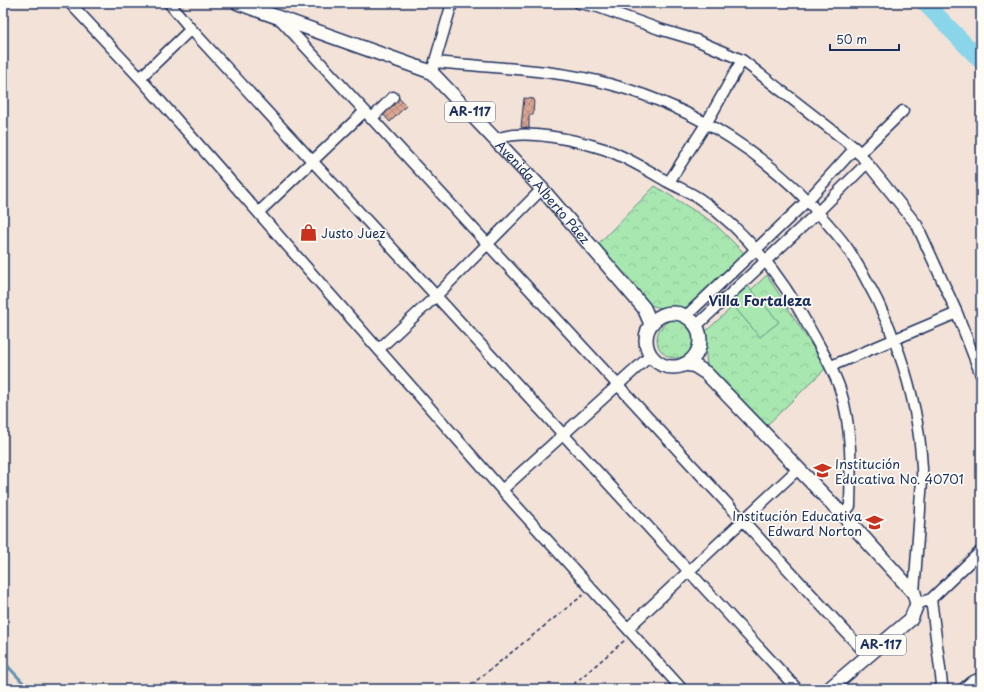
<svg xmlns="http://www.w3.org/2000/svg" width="984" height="692" viewBox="0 0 984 692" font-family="'Playpen Sans',sans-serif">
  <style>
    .park { fill: url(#park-crowns); stroke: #628b87 }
    .pitch { fill: #a8e7b0; stroke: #628b87 }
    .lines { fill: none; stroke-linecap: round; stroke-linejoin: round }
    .stream { stroke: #5e93b2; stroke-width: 3 }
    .river { stroke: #8ad5ea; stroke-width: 17 }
    .building { fill: url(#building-cross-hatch); stroke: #1b2f5e }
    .minor-casing { stroke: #1b2f5e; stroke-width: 13 }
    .major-casing { stroke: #1b2f5e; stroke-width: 16 }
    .path { stroke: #1b2f5e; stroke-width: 1.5; stroke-dasharray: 4 3; stroke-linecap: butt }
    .minor { stroke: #fdfcf7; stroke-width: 10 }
    .major { stroke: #fdfcf7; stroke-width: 13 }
    .labels { text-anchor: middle; stroke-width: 3.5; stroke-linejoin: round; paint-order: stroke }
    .shield { fill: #fdfcf7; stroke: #5f6c8c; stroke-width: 1 }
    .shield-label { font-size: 12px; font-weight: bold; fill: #1b2f5e }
    .street-label { font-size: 13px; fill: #1b2f5e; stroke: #fdfcf7 }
    .poi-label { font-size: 13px; fill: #1b2f5e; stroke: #fdfcf7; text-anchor: start }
    .neighbourhood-label { font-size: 14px; font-weight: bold; fill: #1b2f5e; stroke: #fdfcf7 }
  </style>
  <defs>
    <pattern id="park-crowns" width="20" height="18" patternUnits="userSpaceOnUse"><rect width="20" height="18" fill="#a8e7b0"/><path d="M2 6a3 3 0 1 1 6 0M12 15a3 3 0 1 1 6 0" fill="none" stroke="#90c69a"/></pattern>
    <pattern id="building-cross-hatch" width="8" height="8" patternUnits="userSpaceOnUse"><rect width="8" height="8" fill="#dba691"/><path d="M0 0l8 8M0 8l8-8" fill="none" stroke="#b1887a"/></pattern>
  </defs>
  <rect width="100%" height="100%" fill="#f3e2d8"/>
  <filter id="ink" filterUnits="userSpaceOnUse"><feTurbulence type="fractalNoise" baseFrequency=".025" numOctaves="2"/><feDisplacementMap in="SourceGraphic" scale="8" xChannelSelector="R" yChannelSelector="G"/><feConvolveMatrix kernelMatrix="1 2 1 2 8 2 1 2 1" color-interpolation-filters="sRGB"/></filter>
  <g filter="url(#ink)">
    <path class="park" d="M655,186l59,37 32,32 -54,56 -27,-2 -15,-4 -53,-60z
      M767,275l59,93 -61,59 -58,-61 -3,-33z
      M657 339a19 19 0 1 1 38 0a19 19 0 1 1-38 0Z"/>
    <path class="pitch" d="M748,286l31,36 -19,15 -30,-35z"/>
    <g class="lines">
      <path class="stream" d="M3,661l26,28"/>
      <path class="river" d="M925,3l56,58"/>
    </g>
    <path class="building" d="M398,97l8,9 -16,16 -8,-9z
      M524,98l10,1 -1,16h-4v13l-8,-1z"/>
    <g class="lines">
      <defs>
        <path id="minor" d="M70,3l70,75 362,412 180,199
          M169,3l22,26 606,660
          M579,3l19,4 61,22 37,11 46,20 113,88 62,77 40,88 24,62
          M279,18l589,638
          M435,62c59,6 121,7 178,23 82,23 160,72 214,138 7,8 15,17 21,26 42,65 70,141 74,219 1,14 -2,28 -2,42 -2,27 -4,55 -6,83
          M433,68l19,-65
          M140,78l51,-49
          M371,119l22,-22
          M497,139c27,-11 79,1 107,10 23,8 43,21 64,33 11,6 22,10 32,17 48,33 83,80 110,130 11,20 23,39 30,60 12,37 11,78 10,117l-7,9
          M859,154l44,-43
          M669,182l37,-58 36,-64
          M259,212l106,-101
          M686,316l122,-116 47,-52
          M696,326l122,-114 49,-49
          M379,349l57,-53 106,-107
          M831,366l126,-53
          M502,490l149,-135
          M931,599l11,85 -2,5
          M917,604l14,-5 50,-48
          M628,628l170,-159
          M963,689l8,-7 10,-4"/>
        <g id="major">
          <path id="s1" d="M238,3l193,69 111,117 102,119 7,16"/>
          <circle cx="673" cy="340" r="27"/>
          <path d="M685,364l10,2 11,7 137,142 71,78 3,11 -6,15 -82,70"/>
        </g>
      </defs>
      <use href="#minor" class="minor-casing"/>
      <use href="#major" class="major-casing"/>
      <path class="path" d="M466,689l117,-94
        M568,689l57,-49"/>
      <use href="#minor" class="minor"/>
      <use href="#major" class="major"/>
    </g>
  </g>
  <defs>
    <symbol id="shop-bare" viewBox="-9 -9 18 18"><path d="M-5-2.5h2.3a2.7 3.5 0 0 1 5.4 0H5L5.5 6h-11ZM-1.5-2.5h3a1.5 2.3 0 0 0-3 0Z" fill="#c8321e" stroke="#fdfcf7" stroke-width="2.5" paint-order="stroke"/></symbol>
    <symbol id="school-bare" viewBox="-9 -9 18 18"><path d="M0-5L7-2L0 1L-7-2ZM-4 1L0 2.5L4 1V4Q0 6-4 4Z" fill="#c8321e" stroke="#fdfcf7" stroke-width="2.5" paint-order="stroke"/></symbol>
  </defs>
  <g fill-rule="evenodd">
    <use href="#shop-bare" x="296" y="220" width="25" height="25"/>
    <use href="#school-bare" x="810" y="458" width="25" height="25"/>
    <use href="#school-bare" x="862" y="510" width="25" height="25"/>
  </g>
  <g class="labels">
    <g class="shield">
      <rect x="445" y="102" width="50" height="20" rx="3"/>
      <rect x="856" y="635" width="50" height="20" rx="3"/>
    </g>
    <g class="shield-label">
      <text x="470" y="116">AR-117</text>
      <text x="881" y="649">AR-117</text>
    </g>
    <g class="street-label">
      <text dy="5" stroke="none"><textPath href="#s1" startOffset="369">Avenida Alberto Páez</textPath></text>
    </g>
    <g class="poi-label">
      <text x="321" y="238">Justo Juez</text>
      <text x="835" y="469">Institución<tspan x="835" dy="15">Educativa No. 40701</tspan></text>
      <text x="862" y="521" text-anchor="end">Institución Educativa<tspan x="862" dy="15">Edward Norton</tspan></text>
    </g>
    <g class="neighbourhood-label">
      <text x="760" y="306">Villa Fortaleza</text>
    </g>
  </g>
  <rect width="984" height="692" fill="none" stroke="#fdfcf7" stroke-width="16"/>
  <rect x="8" y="8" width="968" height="676" fill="none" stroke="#1b2f5e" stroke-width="1.5" filter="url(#ink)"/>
  <path d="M830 44v6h69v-6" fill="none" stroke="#1b2f5e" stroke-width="2"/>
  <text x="836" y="44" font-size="12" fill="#1b2f5e" stroke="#fdfcf7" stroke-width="3" paint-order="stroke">50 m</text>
</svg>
